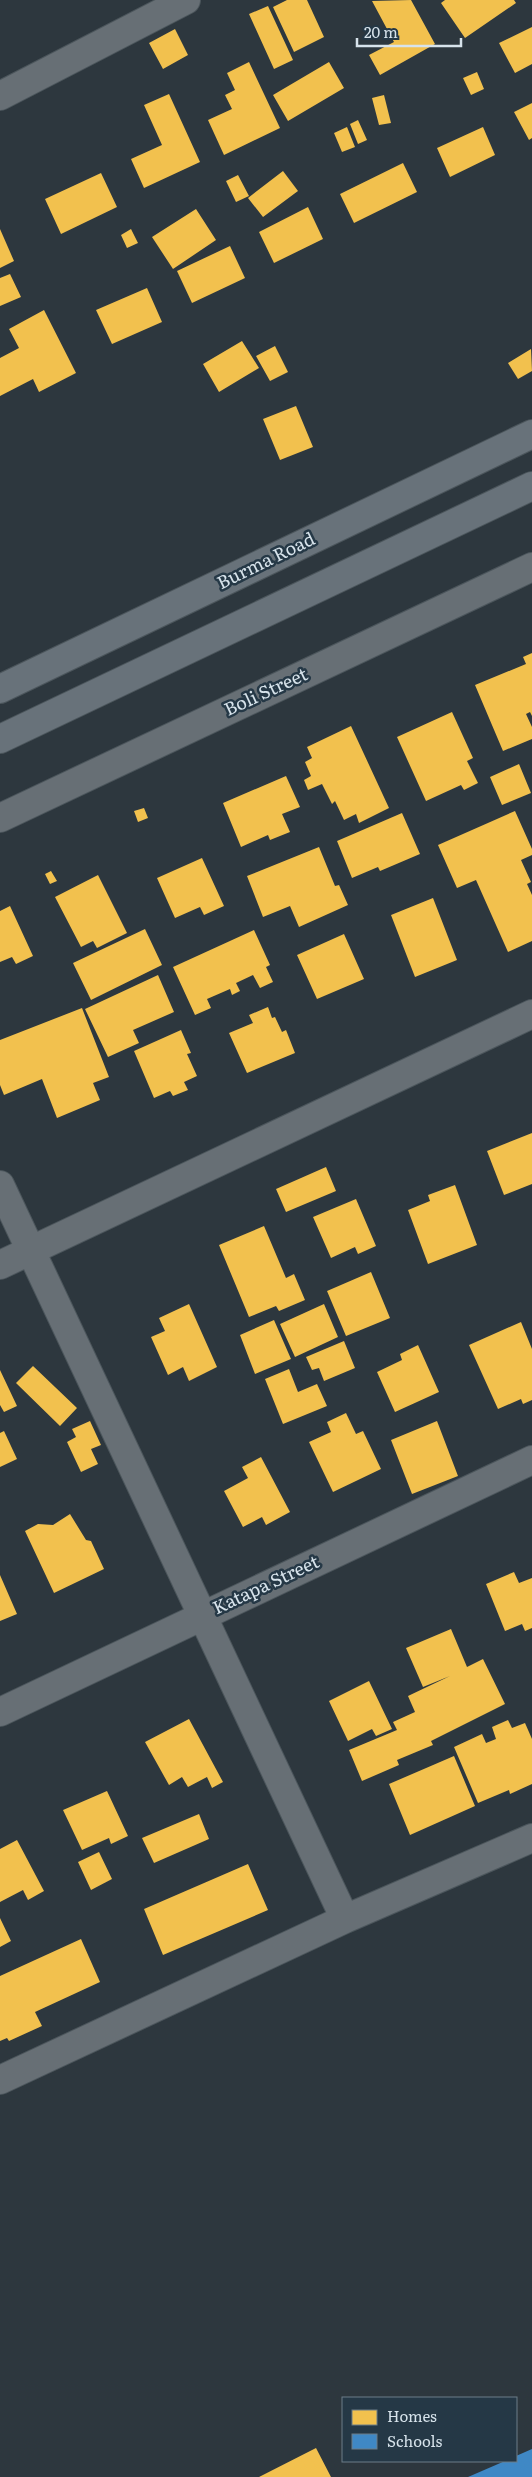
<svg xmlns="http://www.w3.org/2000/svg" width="532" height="2477" viewBox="0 0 532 2477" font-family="Literata,serif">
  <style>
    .homes { fill: #f2c14e }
    .schools { fill: #3f88c5 }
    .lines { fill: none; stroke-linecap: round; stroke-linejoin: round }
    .street-casing { stroke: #4c565c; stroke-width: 30 }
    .secondary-casing { stroke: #4c565c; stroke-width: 30 }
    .street { stroke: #676f75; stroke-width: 28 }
    .secondary { stroke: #68727a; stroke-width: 28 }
    .labels { text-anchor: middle; stroke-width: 5; stroke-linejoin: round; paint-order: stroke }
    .street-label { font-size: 18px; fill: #d7e3eb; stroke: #253846 }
  </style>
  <rect width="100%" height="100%" fill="#2d373e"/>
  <path class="homes" d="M287,0h20l17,37 -30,15 -21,-45z
    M411,0l24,44 -55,31 -11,-20 25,-13 -22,-41z
    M445,0h69l2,3 -51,35 -24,-35z
    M268,6l25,54 -19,9 -25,-55z
    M532,27v37l-17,9 -16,-30z
    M175,29l13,26 -25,14 -14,-26z
    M249,62l31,66 -56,27 -16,-35 24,-11 -7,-14 10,-5 -8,-17z
    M329,62l15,26 -56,33 -15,-26z
    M477,72l7,17 -13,6 -8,-17z
    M169,94l31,68 -56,26 -13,-29 31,-14 -18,-40z
    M384,95l7,28 -12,2 -7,-27z
    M532,103v35l-3,2 -15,-28z
    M358,120l9,20 -9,4 -8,-20z
    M347,127l8,20 -13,5 -8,-19z
    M483,127l12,28 -45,22 -13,-29z
    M403,163l14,29 -63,31 -14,-29z
    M283,171l15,20 -35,26 -15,-19z
    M101,173l16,34 -56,27 -16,-35z
    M238,175l11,21 -13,6 -10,-21z
    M308,207l15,32 -49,24 -15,-31z
    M196,209l20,31 -43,29 -21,-32z
    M0,229l14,32 -14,7z
    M131,229l7,14 -11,5 -6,-13z
    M230,246l15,32 -53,25 -15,-32z
    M10,274l11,23 -21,9v-28z
    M147,288l15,34 -50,22 -16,-34z
    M44,310l32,63 -37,19 -6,-13 -33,17v-38l19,-10 -10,-19z
    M242,341l17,27 -40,24 -16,-28z
    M275,346l13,26 -18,9 -14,-25z
    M531,349l1,22 -14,8 -10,-16z
    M296,406l17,41 -33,13 -17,-41z
    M532,653v63l-2,-4 -4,2 6,13v12l-29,12 -28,-66 51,-21 -3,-7z
    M452,712l21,46 -6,3 11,22 -14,7 -3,-5 -35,16 -29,-64z
    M351,726l38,82 -30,15 -3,-9 -12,6 -9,-19 -3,3 -10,-20 -14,6 -4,-10 7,-4 -6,-14 7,-4 -5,-11z
    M519,764l12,29 -29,12 -12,-28z
    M286,776l14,31 -18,7 8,18 -20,8 -2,-5 -27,12 -18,-44z
    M144,808l4,10 -10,4 -4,-11z
    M515,811l17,38v6l-11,5 10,22 -4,2 5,11v46l-24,11 -32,-72 -19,8 -19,-43z
    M402,813l18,41 -40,17 -2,-4 -26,11 -15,-37z
    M319,847l16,39 4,-1 9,20 -49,22 -9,-21 -27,11 -16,-41z
    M202,858l22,48 -20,9 -4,-8 -25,11 -18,-40z
    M51,871l6,10 -7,3 -5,-10z
    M98,875l29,58 -30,15 -4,-7 -12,6 -26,-50z
    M433,898l24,62 -42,17 -24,-62z
    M10,906l23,50 -17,8 -4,-7 -12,5v-51z
    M145,929l17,36 -71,35 -18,-37z
    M254,930l16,35 -4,2 7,15 -13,6 -7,-13 -17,8 4,8 -8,4 -2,-6 -23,10 4,9 -16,7 -22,-48z
    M344,934l20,45 -47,20 -20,-44z
    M158,975l16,37 -41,18 6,13 -31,14 -23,-48z
    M268,1007l4,11 3,-1 7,15 4,-2 9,23 -48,20 -18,-40 24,-10 -4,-8z
    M82,1008l27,69 -16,6 7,17 -43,18 -15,-39 -38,16 -4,-10v-45z
    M181,1030l10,23 -4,1 10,22 -13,6 4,8 -15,6 -3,-5 -16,7 -20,-47z
    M532,1133v51l-28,11 -17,-44z
    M326,1167l10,24 -50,21 -10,-23z
    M455,1185l22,60 -49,19 -20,-54 22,-9 -2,-6z
    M356,1199l20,47 -18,8 -3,-7 -24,11 -18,-41z
    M264,1226l22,52 8,-4 11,26 -26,11 -3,-5 -27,11 -30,-72z
    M371,1272l19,46 -44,18 -19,-45z
    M189,1304l28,63 -28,14 -6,-14 -15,8 -17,-38 14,-6 -6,-13z
    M324,1304l14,33 -43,20 -15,-33z
    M274,1320l17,39 -36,15 -15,-39z
    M521,1322l11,27v51l-9,4 -2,-5 -23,10 -29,-64z
    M344,1341l11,27 -31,13 -5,-13 -7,2 -6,-13z
    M418,1345l21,47 -44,20 -18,-40 25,-12 -2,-6z
    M33,1366l44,42 -17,18 -44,-43z
    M289,1369l9,23 19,-8 10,22 -44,18 -18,-45z
    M0,1370l17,36 -13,6 -4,-7z
    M346,1413l10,21 7,-3 18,38 -48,23 -24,-50 22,-10 -4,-10z
    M90,1421l11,24 -10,4 7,15 -17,8 -14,-30 9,-5 -4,-8z
    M437,1421l21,55 -46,18 -21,-54z
    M4,1431l13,28 -17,8v-34z
    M261,1457l29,55 -24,13 -4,-8 -19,10 -19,-36 24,-13 -6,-11z
    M70,1514l16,26 5,1 13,28 -50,24 -29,-62 13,-7 15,1z
    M514,1572l5,11 13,-5v50l-7,3 -3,-7 -17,7 -19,-47z
    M0,1575l17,39 -17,7z
    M451,1629l16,38 16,-8 22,45 -74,37 2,4 -36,15 2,5 -37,16 -13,-31 48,-20 -4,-8 22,-10 -7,-16 42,-20 -27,11 -17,-39z
    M369,1681l23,48 -16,7 -4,-7 -24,12 -19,-40z
    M189,1719l34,63 -11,6 -5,-11 -19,10 -6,-10 -13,8 -24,-43z
    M508,1720l4,8 13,-5 7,16v45l-22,10 -1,-4 -31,13 -24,-56 28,-13 4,9 10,-4 -4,-12z
    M454,1756l21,50 -65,29 -21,-51z
    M107,1791l21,45 -17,8 -2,-6 -27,12 -19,-40z
    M199,1814l10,25 -55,24 -12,-25z
    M17,1840l27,51 -16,9 -5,-10 -23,12v-53z
    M99,1852l13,27 -21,11 -13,-28z
    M248,1864l20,46 -105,45 -19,-46z
    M0,1918l11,23 -11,6z
    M81,1939l19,43 -65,30 7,14 -33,15 -2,-3 -7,3v-65z
    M316,2448l15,29h-72z"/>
  <path class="schools" d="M532,2449v28h-64l37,-16h11v-5z"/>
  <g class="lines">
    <defs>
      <path id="street" d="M0,96l186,-96
        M0,818l532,-251
        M0,1185l345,734
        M0,1265l532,-251
        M0,1712l532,-252
        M0,2080l345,-161 187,-81"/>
      <path id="secondary" d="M0,689l532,-255
        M0,739l532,-253"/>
    </defs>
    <use href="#street" class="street-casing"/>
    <use href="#secondary" class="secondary-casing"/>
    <use href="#street" class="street"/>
    <use href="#secondary" class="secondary"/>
  </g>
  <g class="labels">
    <g class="street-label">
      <text transform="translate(266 561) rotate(-26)" y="6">Burma Road</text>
      <text transform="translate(266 692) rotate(-25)" y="6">Boli Street</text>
      <text transform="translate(266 1585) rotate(-25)" y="6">Katapa Street</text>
    </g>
  </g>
  <rect x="342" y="2397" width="175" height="65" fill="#253846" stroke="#6c7c88"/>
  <rect x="352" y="2410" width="25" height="15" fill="#f2c14e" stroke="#6c7c88"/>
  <text x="387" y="2422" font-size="15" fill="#d7e3eb">Homes</text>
  <rect x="352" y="2434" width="25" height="15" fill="#3f88c5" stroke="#6c7c88"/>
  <text x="387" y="2447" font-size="15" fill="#d7e3eb">Schools</text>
  <path d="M357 38v8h104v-8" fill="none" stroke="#d7e3eb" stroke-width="2.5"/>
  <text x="364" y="38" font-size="15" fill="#d7e3eb" stroke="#253846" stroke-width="4" paint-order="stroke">20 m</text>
</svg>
